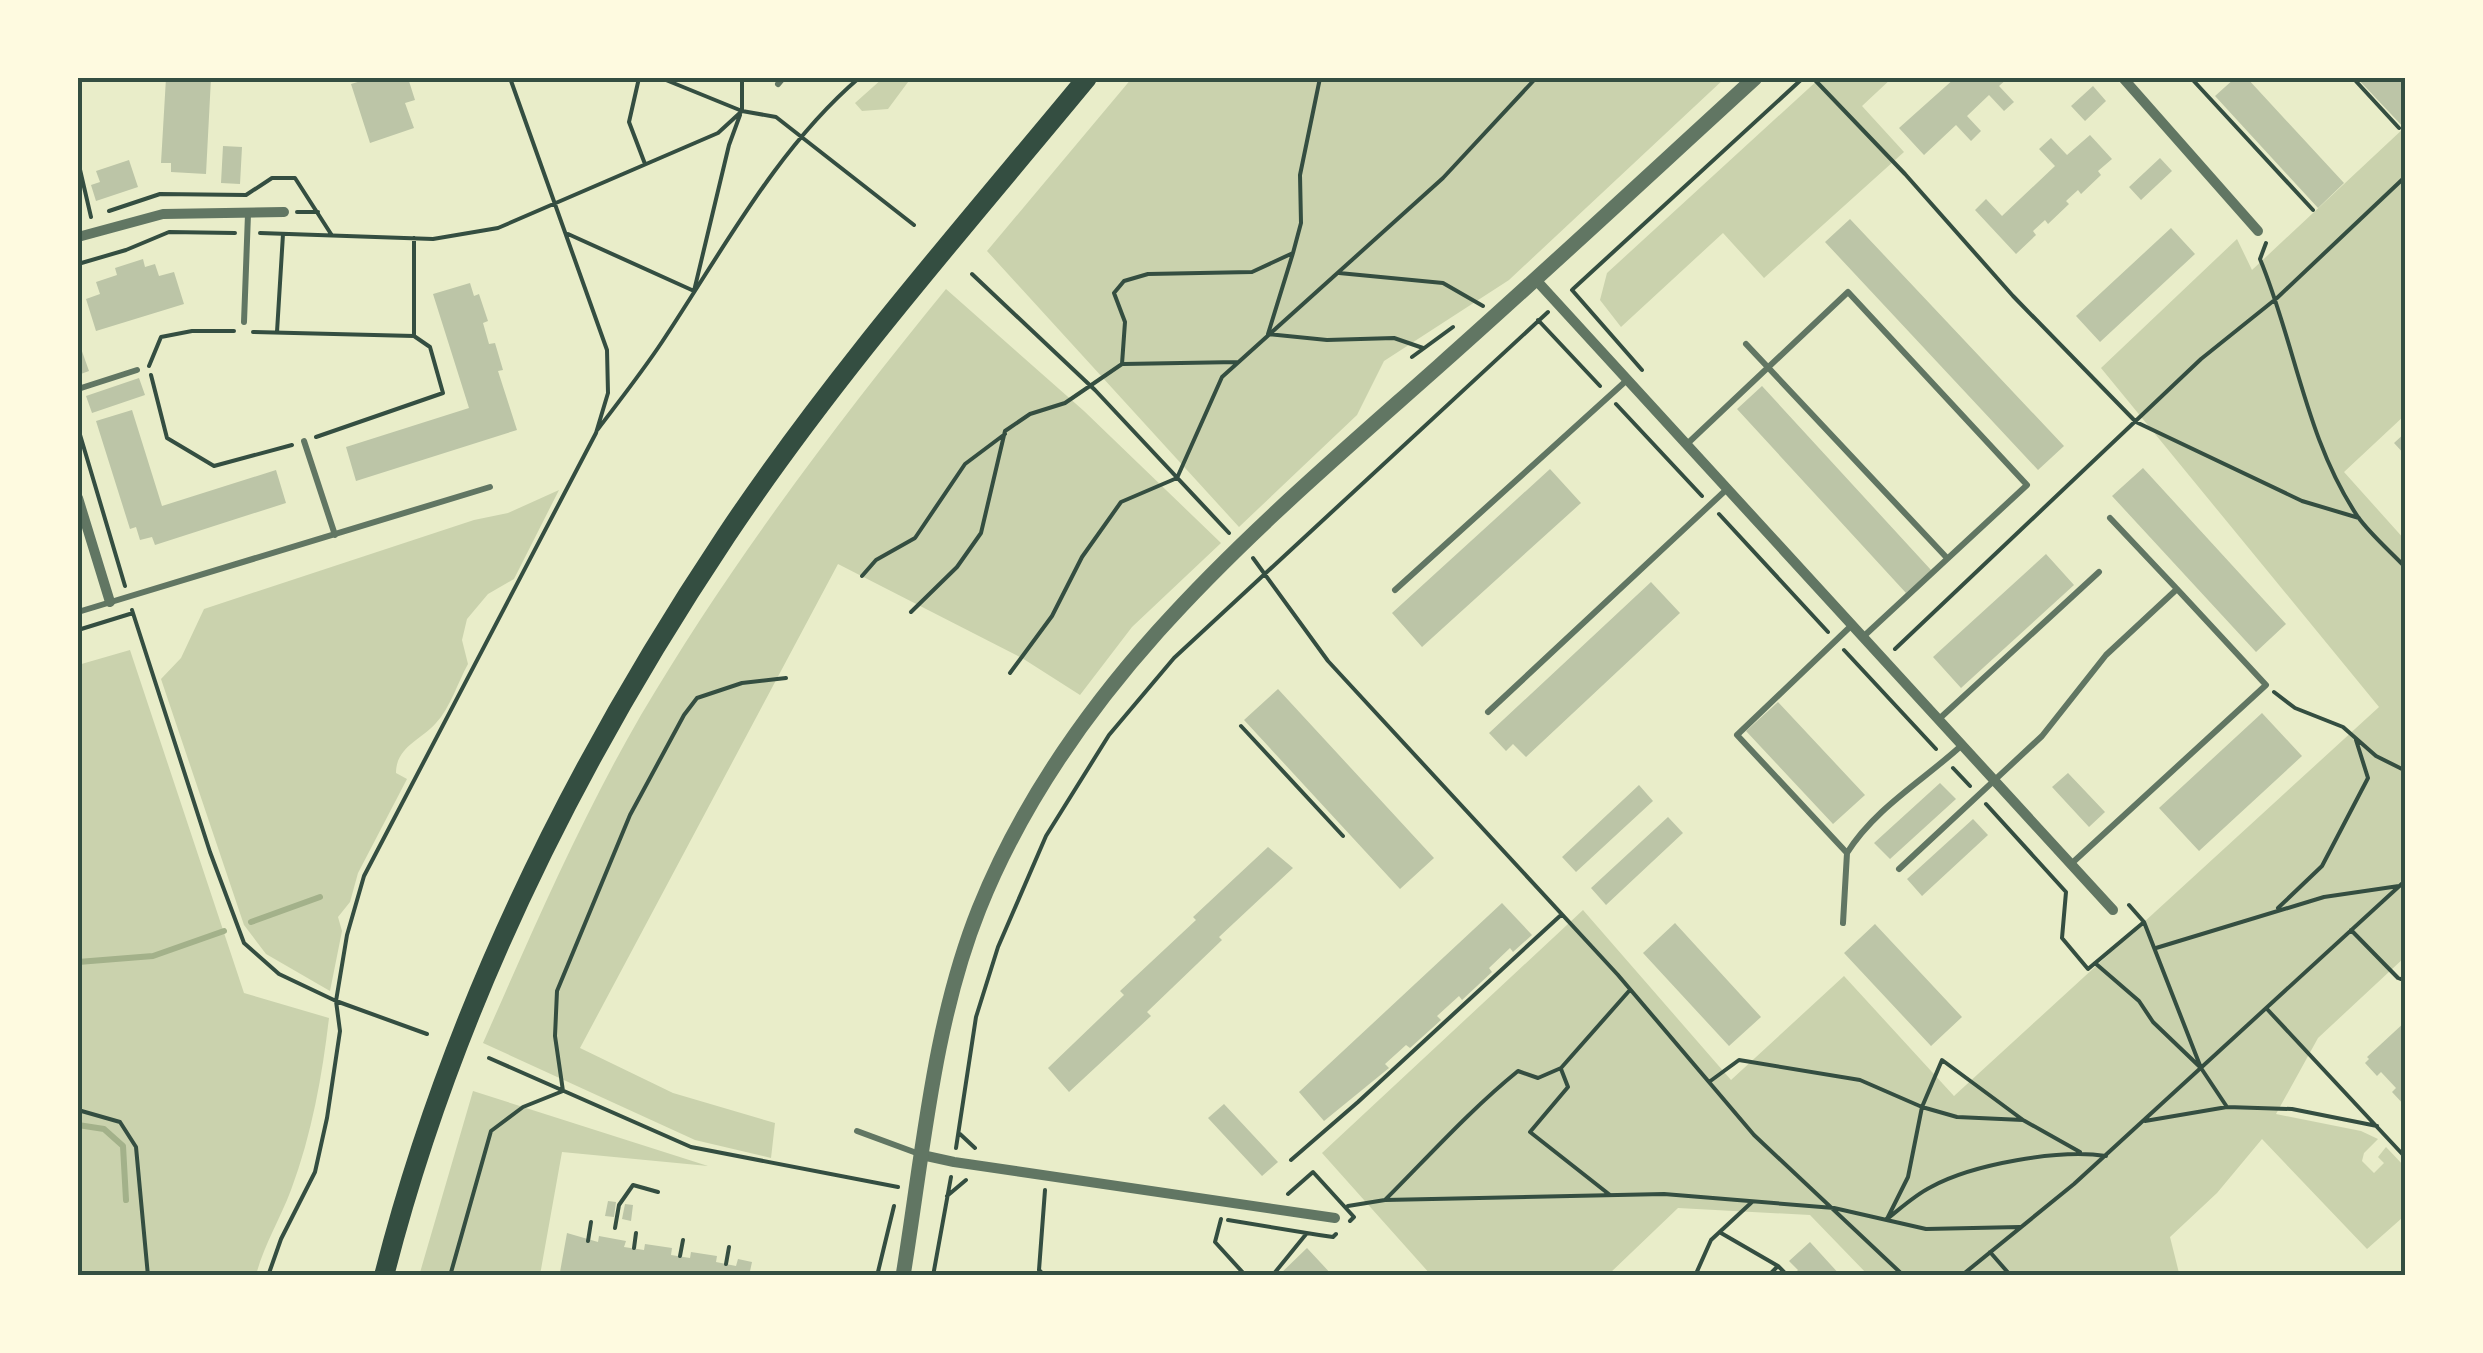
<svg xmlns="http://www.w3.org/2000/svg" width="2483" height="1353" viewBox="0 0 2483 1353" font-family="Overpass,sans-serif">
  <style>
    .green { fill: #cad2ad }
    .lines { fill: none; stroke-linecap: round; stroke-linejoin: round }
    .stream { stroke: #a3b18a; stroke-width: 6 }
    .building { fill: #bcc5a7 }
    .path { stroke: #344e41; stroke-width: 4 }
    .service { stroke: #617663; stroke-width: 6 }
    .minor { stroke: #617663; stroke-width: 10 }
    .tertiary { stroke: #617663; stroke-width: 15 }
    .primary { stroke: #344e41; stroke-width: 20 }
    .neatline { fill: none; stroke: #344e41; stroke-width: 4 }
  </style>
  <rect width="100%" height="100%" fill="#e9edc9"/>
  <path class="green" d="M883,78h28l-23,31 -26,2 -7,-8z
    M1132,78h593l-216,202 -125,81 -27,54 -118,112 -252,-276z
    M1820,78h72l-30,28 42,46 -140,126 -41,-45 -102,94 -21,-27 7,-27z
    M2405,127v288l-61,57 61,68v417l-87,81 -42,76 85,17 17,8 -14,14 -2,8 12,12 10,-10 -6,-6 8,-10 19,20 -3,51 -35,31 -105,-110 -45,54 -47,44 9,36 -3,2h-308l-58,-60 -132,-7 -70,67h-177l-109,-122 261,-243 148,170 113,-104 110,120 425,-389 -278,-339 136,-129 15,31z
    M946,289l138,122 137,132 -89,84 -52,68 -58,-37 -184,-94 -258,484 93,45 102,30 -4,35 -76,-18 -212,-97c49,-111 97,-223 158,-328 89,-151 195,-291 305,-426z
    M559,490l-45,89 -26,15 -21,25 -5,21 6,24c-10,18 -18,44 -32,59 -15,17 -40,24 -40,50l11,6 -49,94 -8,29 -12,15 4,14 -12,60 -64,-37 -22,-29 -83,-246 20,-21 23,-49 270,-89 34,-7z
    M130,650l114,343 85,25c-7,59 -17,115 -38,172 -11,29 -27,55 -35,85l-178,1v-611z
    M473,1091l235,75 -146,-14 -22,123 -121,1z"/>
  <g class="lines">
    <path class="stream" d="M251,922l69,-25
      M78,962l75,-6 71,-25
      M78,1125l26,4 19,17 3,54"/>
  </g>
  <path class="building" d="M166,78h45l-5,96 -35,-2v-9h-10z
    M371,78h37l7,22 -10,3 9,25 -44,15 -19,-59z
    M1955,78h53l-9,8 15,16 -10,9 -15,-16 -22,21 14,15 -10,10 -15,-16 -32,30 -25,-27z
    M2235,78h12l97,105 -26,25 -103,-112z
    M2357,78h49v52z
    M2093,86l13,15 -21,20 -14,-15z
    M2090,135l22,24 -14,12 3,4 -20,19 -3,-4 -12,11 3,3 -21,20 -3,-4 -12,11 3,4 -20,19 -41,-44 11,-11 16,17 53,-50 -16,-17 12,-11 16,17z
    M223,146l19,1 -2,37 -19,-1z
    M2160,158l12,13 -31,29 -12,-13z
    M129,160l9,27 -42,14 -5,-16 9,-3 -4,-11z
    M1850,219l214,227 -26,24 -213,-228z
    M2171,228l24,26 -95,88 -24,-26z
    M143,259l2,8 10,-3 4,12 15,-4 10,32 -88,27 -10,-32 14,-5 -4,-12 21,-7 -2,-7z
    M470,283l4,13 5,-2 9,27 -5,2 6,21 6,-1 8,27 -5,1 19,59 -161,51 -10,-34 123,-39 -36,-114z
    M78,340l11,31 -11,4z
    M139,378l6,17 -53,18 -6,-17z
    M1762,386l169,184 -25,23 -169,-184z
    M132,410l30,96 114,-36 10,33 -131,42 -3,-8 -12,3 -4,-13 -6,2 -34,-108z
    M2406,432v24l-12,-13z
    M2143,468l143,156 -30,28 -144,-156z
    M1550,469l31,34 -159,144 -30,-34z
    M2046,554l28,31 -113,103 -28,-31z
    M1651,582l29,31 -154,144 -13,-13 -7,7 -17,-18z
    M1278,689l156,169 -34,31 -156,-169z
    M1778,702l87,93 -32,29 -87,-93z
    M2262,713l40,43 -103,95 -40,-43z
    M2068,773l37,39 -16,15 -37,-40z
    M1940,783l16,16 -66,60 -16,-16z
    M1639,785l14,16 -77,71 -14,-15z
    M1668,817l15,16 -77,72 -15,-17z
    M1973,819l15,16 -66,61 -15,-17z
    M1268,847l25,21 -74,69 3,3 -75,72 4,4 -82,76 -21,-24 76,-73 -4,-4 76,-71 -3,-3z
    M1502,903l30,32 -19,17 -3,-4 -21,20 3,4 -30,28 -3,-4 -22,20 4,4 -31,28 -4,-3 -21,19 4,4 -65,53 -25,-29z
    M1675,923l86,94 -32,29 -86,-93z
    M1875,924l87,93 -31,29 -87,-93z
    M2406,1021v86l-14,-15 4,-4 -15,-16 -4,4 -12,-13 4,-4 -2,-2z
    M1224,1104l54,58 -16,14 -54,-58z
    M608,1201l8,1 -2,15 -9,-1z
    M625,1204l8,1 -2,16 -9,-2z
    M567,1233l31,9 1,-6 27,5 -2,6 20,3 1,-6 27,4 -1,7 19,3 1,-6 26,4 -1,6 20,4 2,-7 14,3 -3,14h-169l-20,-4z
    M1810,1242l31,34h-49l6,-6 -9,-9z
    M1307,1248l26,28h-55z"/>
  <g class="lines">
    <path class="path" d="M639,78l-10,44 16,42
      M661,78l81,33 34,6 138,108
      M1813,78l92,96 108,122 123,126 166,79 57,17
      M2191,78l122,132
      M2353,78l46,50
      M78,161l13,56
      M109,211l51,-17 86,1 26,-17h23l36,56
      M297,212h21
      M260,233l173,6 65,-11 220,-95 24,-22v-33
      M568,234l126,57 35,-146 11,-30
      M2266,243l-6,16c35,84 46,181 98,258 13,18 32,34 48,51
      M1293,253l-25,81 59,6 67,-2 29,10
      M78,264l48,-14 43,-18 66,1
      M1339,273l104,10 40,23
      M972,274l123,116 134,143
      M1573,289l230,-211
      M1572,290l70,80
      M1538,320l62,66
      M253,332l161,4
      M277,332l6,-98
      M1412,357l41,-30
      M1123,364l115,-2
      M149,366l12,-29 31,-6h42
      M151,375l16,63 47,28 78,-21
      M1616,404l86,92
      M78,428l47,158
      M598,429c22,-29 44,-57 64,-87 60,-90 114,-193 197,-264
      M316,437l127,-44 -13,-46 -16,-11v-98
      M1719,514l109,118
      M1253,558l75,103 290,314 136,160 150,141
      M862,576l14,-16 39,-22 50,-74 40,-30
      M132,610l78,242 34,91 35,31 57,27 91,33
      M911,612l46,-45 24,-34 24,-102 25,-17 35,-11 57,-39 3,-42 -11,-29 10,-12 24,-7 104,-2 41,-19 8,-30 -1,-48 20,-97
      M78,630l55,-17
      M1895,649l306,-290 76,-61 129,-122
      M1844,650l92,99
      M1010,673l42,-57 30,-59 39,-55 56,-24 45,-101 221,-199 93,-100
      M2274,692l21,16 48,19 33,29 30,15
      M1241,726l102,110
      M1953,768l17,18
      M1986,804l80,88 -4,46 26,31 56,-47 -15,-17
      M2278,908l44,-42 46,-88 -12,-38
      M2144,922l57,146 26,39
      M2351,930l47,48 8,3
      M2156,948l168,-51 75,-11
      M2095,963l44,38 14,21 48,46
      M2267,1009l139,149
      M489,1058l202,89 207,40
      M1561,1069l7,18 -38,45 80,63
      M1709,1082l30,-22 121,20 62,27 35,10 66,3
      M78,1110l42,12 16,25 12,129
      M2145,1121l82,-14 65,2 85,17
      M960,1134l15,14
      M956,1148l20,-131 22,-70 48,-111 63,-101 65,-77 374,-346
      M2080,1152l-57,-32 -81,-60 -20,47 -14,70 -21,42c14,-11 28,-24 44,-32 42,-23 128,-38 175,-31
      M1291,1160l67,-58 203,-187
      M1288,1194l25,-22 41,45 -4,4
      M947,1196l19,-16
      M1385,1200c44,-44 85,-90 133,-129l20,7 23,-10 68,-77
      M1348,1206l37,-6 279,-6 170,14 92,21 94,-2
      M1221,1219l-6,23 31,34
      M1228,1220l91,15 14,2 3,-3
      M615,1228l4,-23 14,-20 25,7
      M1721,1233l57,33 -10,10
      M588,1241l3,-19
      M634,1248l2,-15
      M1990,1252l21,24
      M680,1256l3,-16
      M726,1264l3,-17
      M1778,1266l10,10
      M268,1276l13,-37 34,-67 12,-54 13,-87 -4,-30 11,-66 17,-59 232,-443 12,-40 -1,-43 -97,-272
      M450,1276l41,-145 32,-24 40,-16 -8,-55 2,-45 73,-176 54,-100 13,-17 45,-15 44,-5
      M877,1276l17,-70
      M933,1276l18,-99
      M1045,1276l-6,-6 6,-80
      M1272,1276l35,-43
      M1695,1276l16,-36 41,-38
      M1961,1276l113,-92 332,-304"/>
    <path class="service" d="M778,84l5,-6
      M244,322l4,-108
      M1746,344l201,214
      M78,389l59,-19
      M304,441l31,94
      M1687,444l161,-152 179,193 -163,151
      M2110,518l67,71
      M1395,590l232,-210
      M78,612l412,-125
      M1488,712l239,-223
      M1939,719l160,-147
      M1847,853c28,-45 77,-73 115,-108
      M1899,869l143,-133 64,-81 71,-66 89,96 -195,179
      M1843,923l4,-70 -110,-118 115,-110
      M857,1131l65,24"/>
    <path class="minor" d="M2123,78l135,153
      M78,237l85,-23 121,-2
      M1536,280l577,630
      M78,498l32,104
      M922,1155l32,7 381,56"/>
    <path class="tertiary" d="M903,1276c20,-122 30,-252 76,-367 92,-229 280,-383 460,-543 107,-95 211,-192 316,-288"/>
    <path class="primary" d="M384,1276c67,-264 192,-515 342,-740 108,-162 238,-309 361,-458"/>
  </g>
  <rect width="2483" height="1353" fill="none" stroke="#fefae0" stroke-width="160"/>
  <rect x="80" y="80" width="2323" height="1193" class="neatline"/>
</svg>
